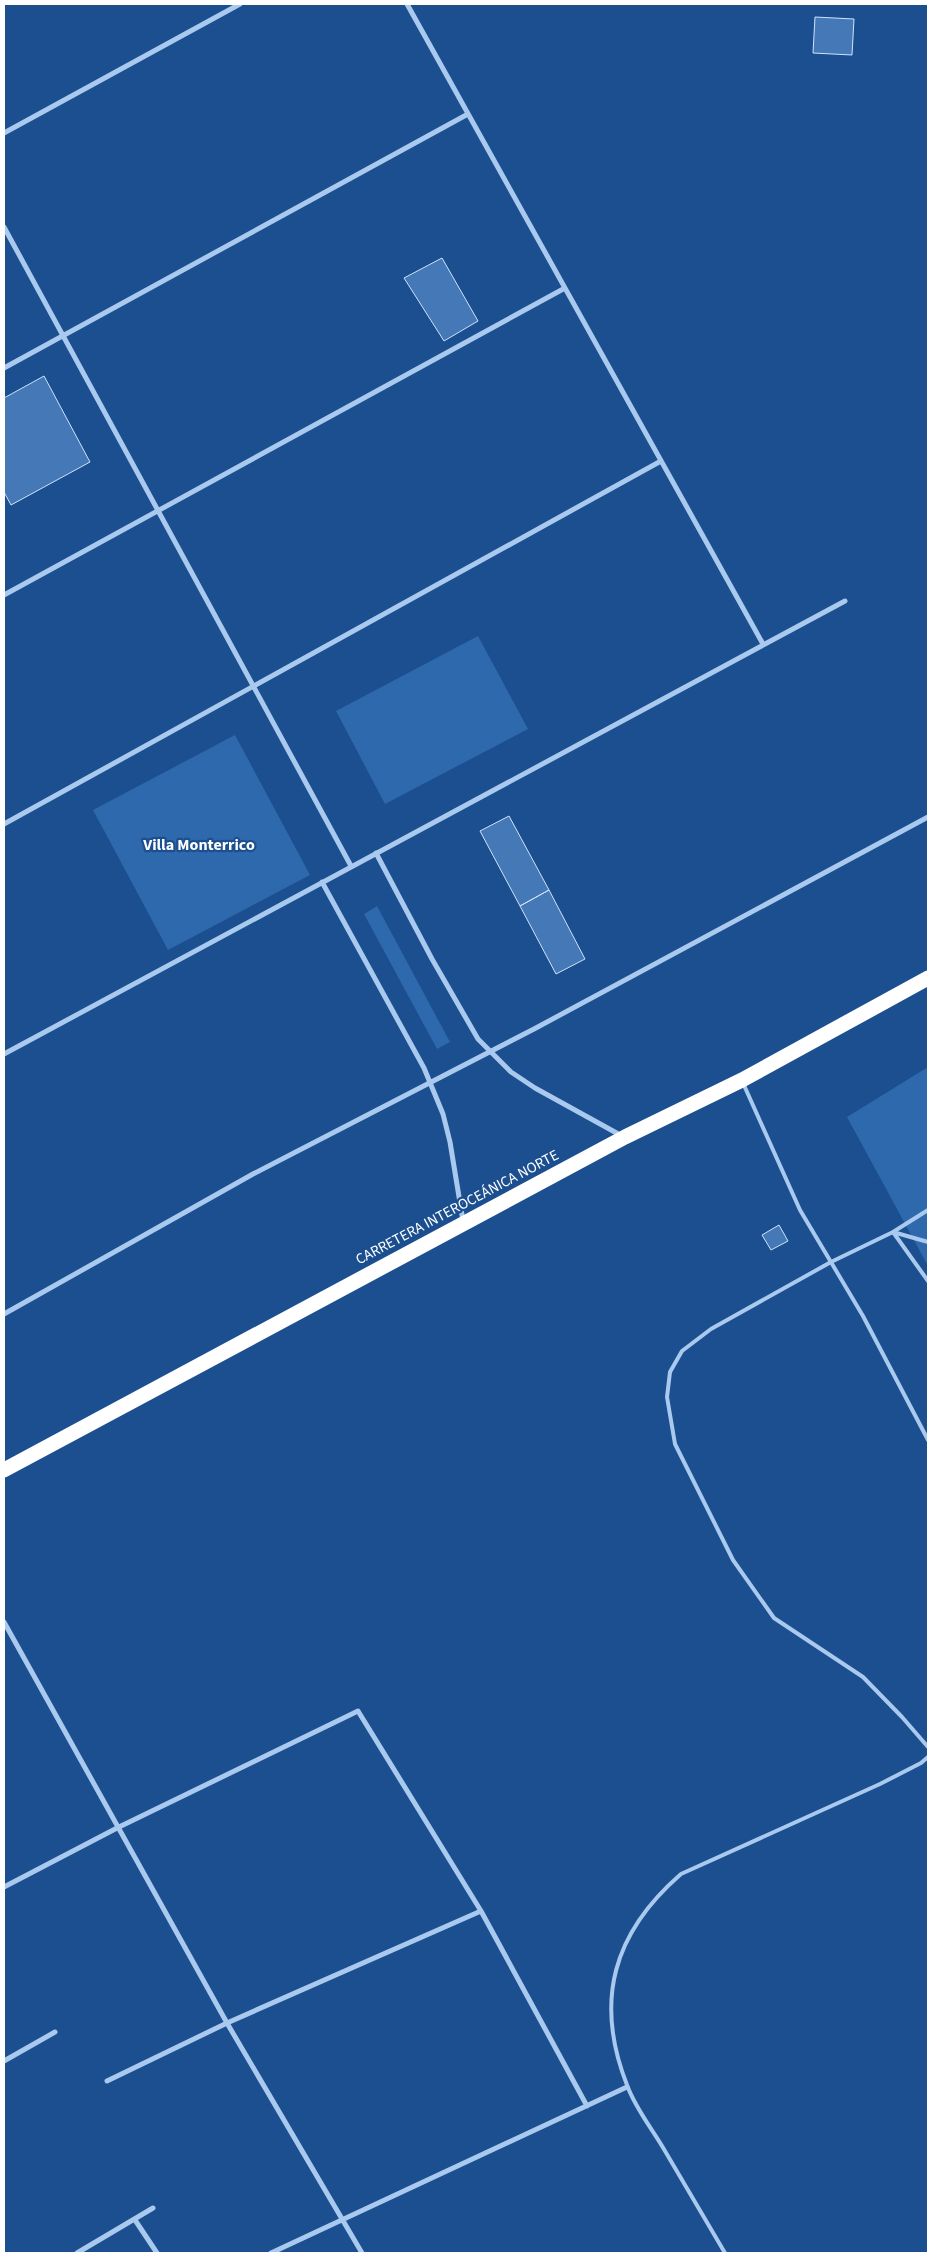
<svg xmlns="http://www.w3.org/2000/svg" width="932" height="2257" viewBox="0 0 932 2257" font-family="'Source Sans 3',sans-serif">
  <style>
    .green { fill: #2e69ad }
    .building { fill: #4478b7; stroke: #cfe3fa }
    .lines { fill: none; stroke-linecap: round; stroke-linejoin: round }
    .lane { stroke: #a9c9ee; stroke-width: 4 }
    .street { stroke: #a9c9ee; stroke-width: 5 }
    .highway { stroke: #fff; stroke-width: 15 }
    .labels { text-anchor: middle; stroke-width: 4.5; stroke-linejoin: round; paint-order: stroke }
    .street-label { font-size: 15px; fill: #fff; stroke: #1b4f8f }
    .neighbourhood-label { font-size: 16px; font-weight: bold; fill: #fff; stroke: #1b4f8f }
  </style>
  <rect width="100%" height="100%" fill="#1b4f8f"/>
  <path class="green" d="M478,636l50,93 -143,75 -49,-93z
    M235,735l75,140 -142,75 -75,-140z
    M377,906l73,136 -13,7 -73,-135z
    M928,1067v199l-81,-149z"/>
  <path class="building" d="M815,17l39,2 -2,36 -39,-2z
    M442,258l36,63 -34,20 -40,-63z
    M44,376l46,86 -79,43 -7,-13v-94z
    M509,816l40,74 -29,16 -40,-75z
    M549,890l36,69 -29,15 -36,-68z
    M779,1225l9,16 -17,9 -9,-15z"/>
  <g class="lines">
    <path class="lane" d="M743,1083l57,127 63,106 65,124
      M928,1210l-35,22 -62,30 -120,67 -29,22 -12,21 -3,25 8,47 58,116 41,58 89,59 39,40 26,30
      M893,1232l35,49
      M893,1232l35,10
      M725,2253c-20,-34 -40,-68 -60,-102 -12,-21 -30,-43 -38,-66 -33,-84 -14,-152 54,-211l199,-90 41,-21 7,-6"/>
    <path class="street" d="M407,4l356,640
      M4,133l236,-129
      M4,227l347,639
      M4,368l464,-254
      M4,595l561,-307
      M4,824l657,-363
      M376,853l56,106 46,80 33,33 24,16 87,48
      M322,882l102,186 19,46 7,28 13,79
      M4,1054l841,-453
      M4,1314l249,-140 281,-145 394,-212
      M4,1622l223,401 135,230
      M4,1887l115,-60 239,-116 123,200 106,195
      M4,2061l51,-29
      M107,2081l120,-58 254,-112
      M135,2220l22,33
      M77,2253l76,-45
      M271,2253l356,-166"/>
    <path class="highway" d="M4,1470l621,-333 117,-57 186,-102"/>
  </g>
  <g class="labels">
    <g class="street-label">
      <text transform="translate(457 1207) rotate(-28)" y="5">CARRETERA INTEROCEÁNICA NORTE</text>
    </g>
    <g class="neighbourhood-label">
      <text x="199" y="850">Villa Monterrico</text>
    </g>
  </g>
  <rect width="932" height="2257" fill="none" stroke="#ffffff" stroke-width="10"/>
</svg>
